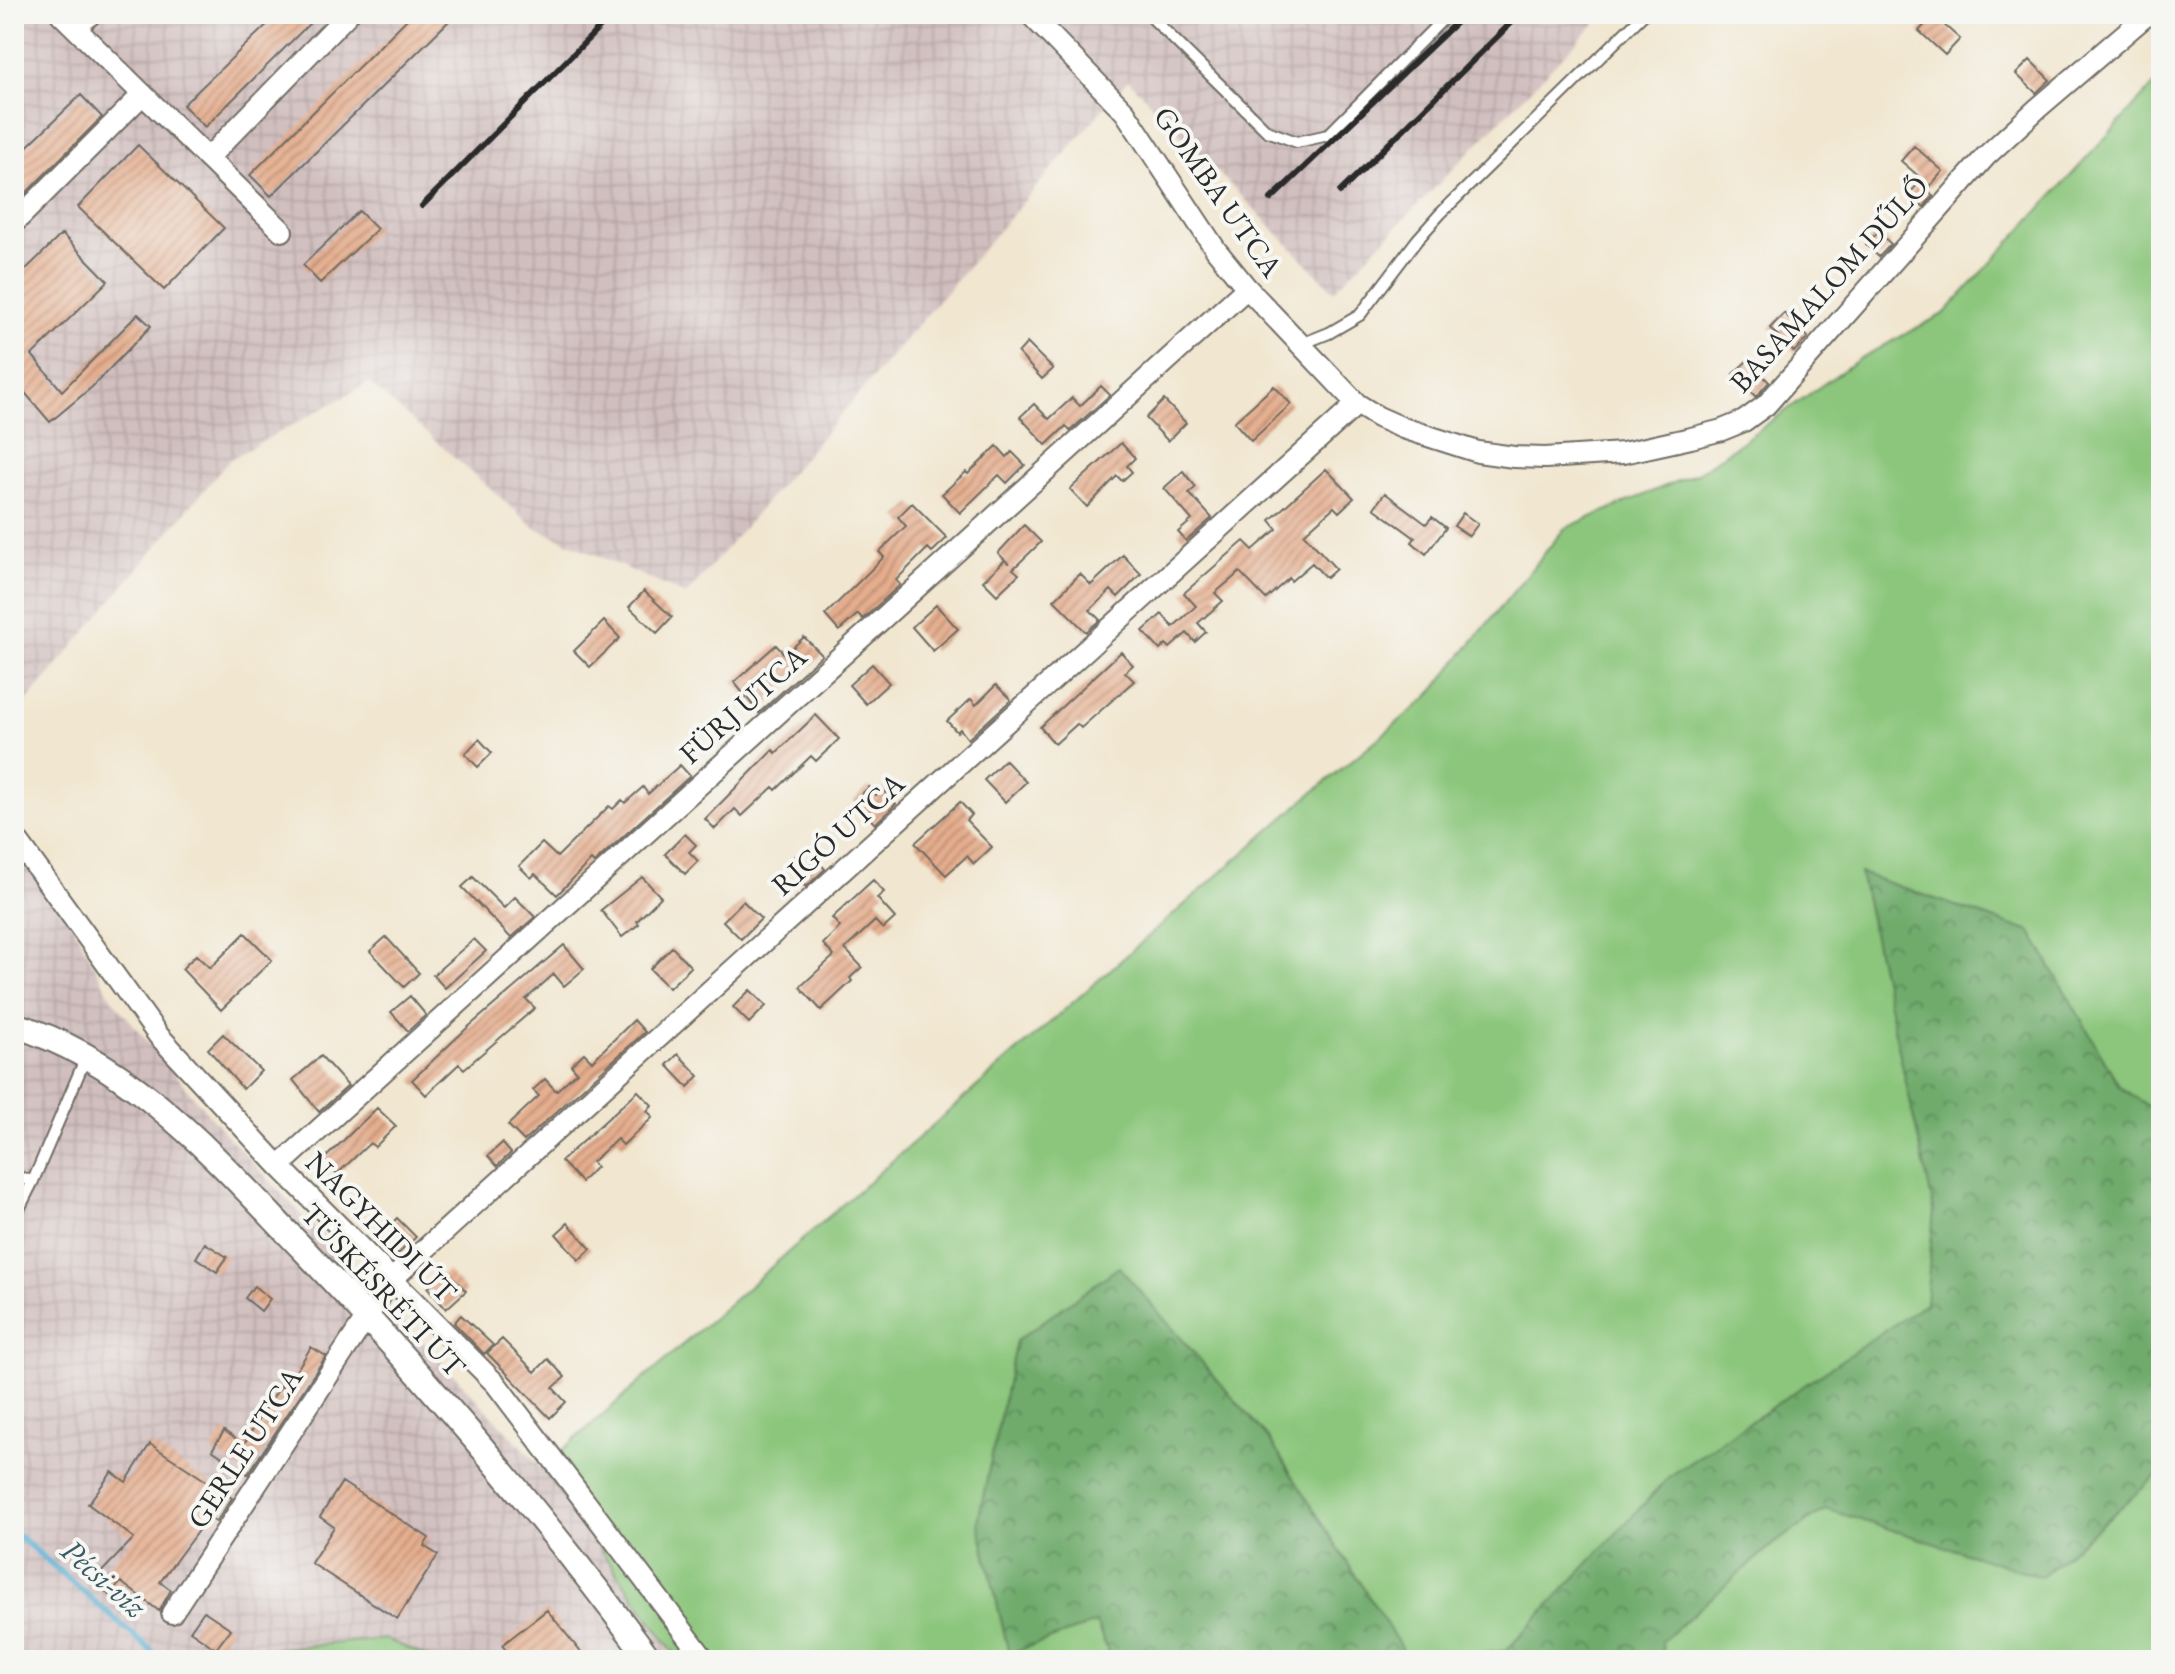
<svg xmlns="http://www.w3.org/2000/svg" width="2175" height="1674" viewBox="0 0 2175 1674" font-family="'EB Garamond',serif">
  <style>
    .industrial { fill: url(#industrial-grid) }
    .grass { fill: #8bc67c; stroke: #5b7854; stroke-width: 2 }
    .forest { fill: url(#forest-crowns); stroke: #4e6b4c; stroke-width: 2 }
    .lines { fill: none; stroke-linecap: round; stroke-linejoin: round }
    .stream { stroke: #52aed0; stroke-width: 6 }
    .building { fill: url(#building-hatch) }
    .service-casing { stroke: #706c64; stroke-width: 14 }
    .minor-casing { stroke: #706c64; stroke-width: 24 }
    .tertiary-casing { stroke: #706c64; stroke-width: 28 }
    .service { stroke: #fff; stroke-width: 10 }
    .minor { stroke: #fff; stroke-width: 20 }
    .tertiary { stroke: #fff; stroke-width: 24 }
    .rail { stroke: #2b2b2b; stroke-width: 6 }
    .labels { text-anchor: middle; stroke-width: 8; stroke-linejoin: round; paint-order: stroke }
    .street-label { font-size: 30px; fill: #2b2b2b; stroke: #f6f6f2 }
    .water-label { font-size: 32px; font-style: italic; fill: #395965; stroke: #f6f6f2 }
  </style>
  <defs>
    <pattern id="industrial-grid" width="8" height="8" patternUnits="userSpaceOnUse" patternTransform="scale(2)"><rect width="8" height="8" fill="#d1bfbf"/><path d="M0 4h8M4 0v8" fill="none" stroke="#b4a4a4"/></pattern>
    <pattern id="forest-crowns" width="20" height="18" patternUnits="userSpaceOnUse" patternTransform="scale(2)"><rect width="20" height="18" fill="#70ab6c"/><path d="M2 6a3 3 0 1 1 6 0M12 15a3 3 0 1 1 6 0" fill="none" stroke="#5c8b59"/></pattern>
    <pattern id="building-hatch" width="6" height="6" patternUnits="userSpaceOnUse" patternTransform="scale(2)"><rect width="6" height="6" fill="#e5ad8d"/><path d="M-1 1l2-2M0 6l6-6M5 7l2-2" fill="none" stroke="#ba8d73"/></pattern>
  </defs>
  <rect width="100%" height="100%" fill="#f6f6f2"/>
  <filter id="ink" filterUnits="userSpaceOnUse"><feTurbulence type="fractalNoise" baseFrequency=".0125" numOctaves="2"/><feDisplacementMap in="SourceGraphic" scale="16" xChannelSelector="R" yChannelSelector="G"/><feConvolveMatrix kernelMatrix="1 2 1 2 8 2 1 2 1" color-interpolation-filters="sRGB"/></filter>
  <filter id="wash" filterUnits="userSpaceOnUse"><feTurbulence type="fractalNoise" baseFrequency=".006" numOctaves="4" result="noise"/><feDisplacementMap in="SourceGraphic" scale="32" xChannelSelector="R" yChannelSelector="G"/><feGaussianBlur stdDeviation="1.8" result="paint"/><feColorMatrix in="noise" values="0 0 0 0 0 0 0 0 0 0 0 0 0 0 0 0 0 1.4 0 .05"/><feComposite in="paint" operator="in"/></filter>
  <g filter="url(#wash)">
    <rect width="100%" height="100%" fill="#f1e6cf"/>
    <path class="industrial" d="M14,14h1590l-270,277 -206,-211 -442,515 -152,-68 -165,-144 -139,76 -216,258z
      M14,814l98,185 108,129 322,340 137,192h-245l-48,-21 -196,17 -3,4h-173z"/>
    <path class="grass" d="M2161,77v1583h-1482l-137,-192 763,-669 122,-101 138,-170 134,-56 160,-113 86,-46z
      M386,1639l48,21h-247l2,-4z"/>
    <path class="forest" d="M1860,873l171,59 89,155 41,28v357l-120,105 -215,-68 -54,36 -110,96 1,19h-561l6,-9 -12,-28 -87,31 -31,-133 38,-180 103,-74 150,172 140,221 97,-9 164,-175 256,-173 8,-93z"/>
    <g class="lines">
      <path class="stream" d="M14,1532l148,128"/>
    </g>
    <g id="blocks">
      <path class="building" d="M278,14h41l-114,113 -22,-22z
        M412,14h44l-185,182 -21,-21z
        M1933,15l27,24 -15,16 -26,-24z
        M2030,60l20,20 -14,13 -20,-19z
        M81,95l21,22 -88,88v-46z
        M138,145l86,83 -60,62 -86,-83z
        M1914,146l29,25 -13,15 -29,-25z
        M1919,183l14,13 -9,11 -15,-13z
        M359,211l18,18 -57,54 -17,-18z
        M1878,232l13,12 -12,13 -13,-12z
        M62,234l46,47 -76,74 30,36 76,-77 13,12 -59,61 -42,35 -36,-42v-99z
        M1784,313l24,24 -14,15 -24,-24z
        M1027,343l26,26 -11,10 -24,-26z
        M1748,360l21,22 -13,15 -23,-23z
        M1101,386l9,9 -40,36 -4,-5 -20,19 -26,-28 14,-13 15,15 23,-21 8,8z
        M1274,386l17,18 -40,37 -17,-19z
        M1164,400l22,23 -18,18 -22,-23z
        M1121,443l14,15 -8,8 5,6 -10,9 -5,-5 -30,31 -17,-18z
        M997,446l10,11 5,-5 13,13 -18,18 -8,-8 -39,38 -18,-19 24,-22 2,2z
        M1326,469l28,29 -15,14 -5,-5 -30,27 32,35 -10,9 -14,-15 -21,18 -2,-3 -23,21 -26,-27 -25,21 8,8 -25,22 8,9 -11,10 -8,-9 -17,15 -4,-4 -6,6 -17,-19 19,-17 11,13 23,-21 -12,-13 60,-52 9,9 24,-21 -7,-9z
        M1183,471l13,16 -7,6 23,25 -26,23 -8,-9 14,-12 -28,-32z
        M1385,493l41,31 6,-7 14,11 -20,26 -14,-12 3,-4 -41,-30z
        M912,503l35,35 -15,14 -4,-4 -32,32 4,5 -37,34 -5,-5 -19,17 -14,-16 59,-58 -5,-5 27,-26 -8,-9z
        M1463,513l15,11 -9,12 -15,-10z
        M1024,525l17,17 -28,27 6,5 -22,21 -14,-14 22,-21 4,4 -11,-11z
        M1123,555l18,19 -23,23 -7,-7 -21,20 10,10 -14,12 -32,-32 26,-26 11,11z
        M644,591l28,26 -15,16 -28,-26z
        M936,605l22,24 -25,22 -21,-24z
        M604,621l16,17 -30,29 -16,-16z
        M804,637l18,18 -63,58 -25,-31 42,-37 9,10z
        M1121,652l12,13 -8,7 9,9 -53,47 -4,-4 -22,20 -15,-17z
        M872,664l17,19 -23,21 -17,-19z
        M996,685l15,15 -43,39 -8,-10 -3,3 -10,-11 24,-22 5,6z
        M816,715l23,24 -23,22 -5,-5 -35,34 -3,-3 -31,29 -7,-7 -20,20 -10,-10 68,-69 3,3z
        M479,739l13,14 -14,14 -13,-13z
        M1005,760l21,22 -21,20 -21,-22z
        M680,765l10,11 -96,87 -3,-3 -34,35 -22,-21 -4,4 -12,-12 23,-23 15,14 52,-51 4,3 9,-9 3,3 18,-16 5,7z
        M869,787l7,8 6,-6 14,15 -21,20 -21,-23z
        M960,802l12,13 -6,5 26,27 -18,17 -7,-8 -21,19 -31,-32z
        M685,834l11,11 -7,7 9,9 -13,13 -20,-20z
        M798,854l11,12 7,-7 9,10 -19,18 -20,-22z
        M473,877l31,31 11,-11 20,20 -24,21 -49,-51z
        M642,877l19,20 -24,24 2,3 -17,13 -21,-27z
        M873,880l11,12 -7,6 18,20 -12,11 -8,-8 -30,28 17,18 -12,11 2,3 -31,29 -21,-23 34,-31 -11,-12 17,-17 -8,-9z
        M743,901l18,18 -20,20 -18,-18z
        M245,933l27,27 -51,50 -39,-41 14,-14 14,13z
        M386,937l33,36 -15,14 -34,-36z
        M474,939l12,12 -41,37 -12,-13z
        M564,945l20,24 -20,17 -10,-12 -28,25 9,9 -71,61 -5,-5 -33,31 -14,-15 54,-51z
        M672,947l19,20 -22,21 -19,-19z
        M750,990l16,16 -17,17 -16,-16z
        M410,996l16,19 -18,16 -17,-19z
        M634,1020l11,12 -121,109 -16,-16 31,-29 -6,-6 12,-11 11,12 21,-19 -6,-7 13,-12 8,8z
        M223,1034l38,37 -18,18 -35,-40z
        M678,1054l21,22 -11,11 -21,-22z
        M321,1056l27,30 -29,26 -26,-32z
        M638,1091l14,14 -5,6 6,6 -30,28 -6,-6 -25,23 4,5 -15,15 -20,-21z
        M377,1108l19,18 -21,21 -5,-4 -33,31 -14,-14z
        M502,1143l9,10 -14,13 -9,-10z
        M397,1218l19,19 -19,18 -18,-18z
        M568,1223l23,26 -12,11 -23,-26z
        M205,1243l22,14 -10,15 -21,-14z
        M447,1271l19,20 -20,18 -18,-21z
        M254,1286l16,13 -9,12 -16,-13z
        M461,1315l32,30 -9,9 -30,-31z
        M502,1339l33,33 13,-13 17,18 -12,11 13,14 -16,16 -63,-65z
        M311,1347l15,9 -78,118 -36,-24 12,-19 20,13 20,-34 17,-24 4,3z
        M150,1444l82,54 -16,24 -8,-5 -48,65 11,8 -12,21 -38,-29 -12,13 -15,-15 40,-42 -46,-34 24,-32 14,10z
        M342,1482l87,56 -5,8 14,9 -41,64 -86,-56 23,-36 -14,-10z
        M547,1610l40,50h-74l-11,-15z
        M204,1611l27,18 -15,20 -26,-18z"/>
    </g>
  </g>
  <g filter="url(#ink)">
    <use href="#blocks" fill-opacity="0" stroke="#706c64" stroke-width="2"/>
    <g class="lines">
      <defs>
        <path id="service" d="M1148,14l119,117 30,11 31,-7 120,-121
          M1299,345l30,-12 31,-18 57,-75 23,-26 204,-200
          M14,1176l19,5 53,-124
          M14,1219l19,-38"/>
        <path id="minor" d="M61,14l221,217
          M1030,14l95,98 91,138 31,38 110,116 21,13 25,11 75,24 36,5 31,1 78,-5 68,-15 31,-8 22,-9 22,-16 220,-249 52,-48 110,-94
          M76,28l15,-14
          M208,158l140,-144
          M14,223l129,-129
          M14,836l144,199 121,131 217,218 209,276
          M279,1166l968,-878
          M172,1613l219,-333 966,-876"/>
        <path id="tertiary" d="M14,1025c120,36 205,137 289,224 125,130 240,266 347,411"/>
      </defs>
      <use href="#service" class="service-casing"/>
      <use href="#minor" class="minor-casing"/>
      <use href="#tertiary" class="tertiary-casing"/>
      <use href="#service" class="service"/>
      <use href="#minor" class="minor"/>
      <use href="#tertiary" class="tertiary"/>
      <path class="rail" d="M1340,192l180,-178
        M1271,199l194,-185
        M422,206l191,-192"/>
    </g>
  </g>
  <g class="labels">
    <g class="street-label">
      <text transform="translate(1218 192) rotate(55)" y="10">GOMBA UTCA</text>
      <text transform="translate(1829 284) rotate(-48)" y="10">BASAMALOM DŰLŐ</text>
      <text transform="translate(743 705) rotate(-42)" y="10">FÜRJ UTCA</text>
      <text transform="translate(838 834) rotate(-42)" y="10">RIGÓ UTCA</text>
      <text transform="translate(381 1227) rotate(45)" y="10">NAGYHIDI ÚT</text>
      <text transform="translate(383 1290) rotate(47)" y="10">TÜSKÉSRÉTI ÚT</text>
      <text transform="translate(245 1448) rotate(-57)" y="10">GERLE UTCA</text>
    </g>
    <g class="water-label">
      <text transform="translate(104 1578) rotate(41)" y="11">Pécsi-víz</text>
    </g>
  </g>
  <rect width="2175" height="1674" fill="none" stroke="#f6f6f2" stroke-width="48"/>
</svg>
